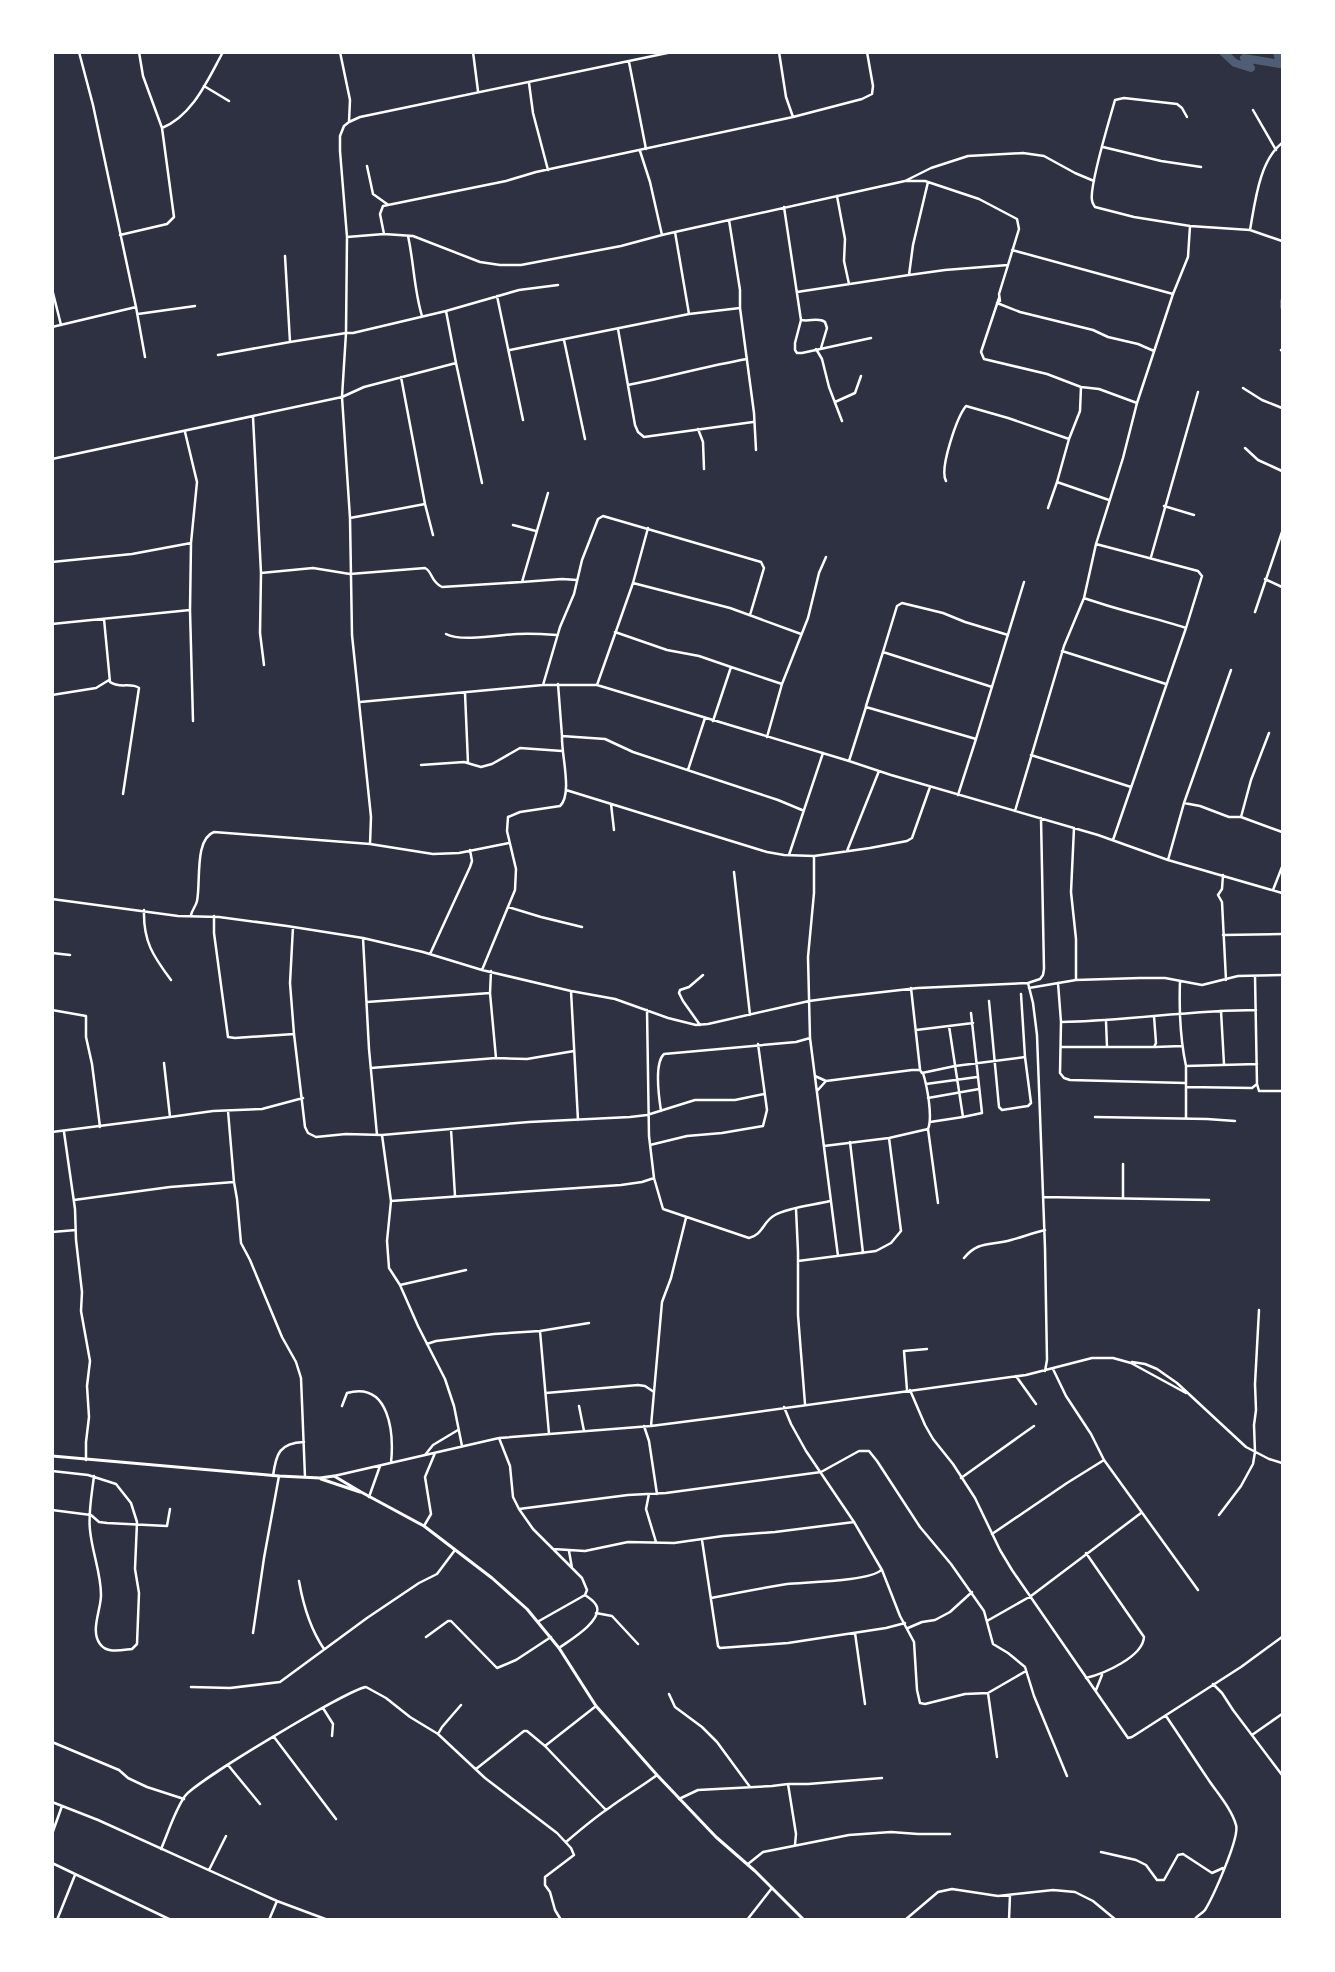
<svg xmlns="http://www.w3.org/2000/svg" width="1335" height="1972" viewBox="0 0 1335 1972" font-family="'Nunito Sans',sans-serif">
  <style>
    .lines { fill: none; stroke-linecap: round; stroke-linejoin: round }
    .river { stroke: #4f5d75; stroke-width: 8 }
    .minor { stroke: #fff; stroke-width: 2.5 }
    .tertiary { stroke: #fff; stroke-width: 3 }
  </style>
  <rect width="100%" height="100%" fill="#2d3142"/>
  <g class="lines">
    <path class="river" d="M1223,52l12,11 16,5 -7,-10 36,6 -3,-12"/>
    <path class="minor" d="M340,52l10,48 -1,22 11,-5 312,-65
      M473,52l5,39
      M629,62l17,87
      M529,83l4,30 15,57
      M204,86l25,15
      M1253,110l23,40
      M793,117l69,-18 10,-5 1,-8 -6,-34
      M1187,117l-5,-9 -5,-4 -53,-6 -9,2c-5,18 -26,86 -23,100 0,3 2,5 3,7l39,10 56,9 60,4 32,11
      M349,122l-5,4 -4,10v15l7,86 37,-3 -4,-20 3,-8 123,-25 30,-9 257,-55 -7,-20 -7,-45
      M162,128c31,-13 45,-47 61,-76
      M1103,147l58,14 40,6
      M640,151l10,31 12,53 13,-3
      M367,166l6,28 14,10
      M905,181l26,-13 37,-12 55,-3 21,3 31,17 19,8
      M928,182l51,17 38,20 2,10 -11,36
      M837,196l8,43 -1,22 5,23
      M784,207l17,113 -6,23v7l2,3h5l69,-15
      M729,220l-54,12 14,82 51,-6
      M1250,230c5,-27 9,-69 32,-87
      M384,234l29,2 67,26 20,3h21l100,-19 41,-11
      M120,235l47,-11 7,-7 -12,-89 -19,-52 -4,-24
      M408,236c6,27 6,54 14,80
      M347,237l-1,96h7l93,-22 73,-21 39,-5
      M1012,250l161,44
      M285,256l5,86 56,-9 -4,64 22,-10 92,-24 -10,-52
      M52,289l9,36
      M797,292l112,-17
      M497,296l26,124
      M999,298l-18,54 3,7 63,15 34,13 18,2 38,14
      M1282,300v8
      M136,307l9,50
      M138,314l57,-8
      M801,320c9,2 17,-3 24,2l2,6 -6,20
      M52,327l84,-20 -43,-202 -14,-53
      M618,329l17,96 3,7 6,5 109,-15
      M564,340l21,99
      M816,349l6,10 7,28 13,34
      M510,350l179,-36
      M1281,350l1,1
      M218,355l72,-13
      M456,363l26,120
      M401,377l24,127 8,31
      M628,385c40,-8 79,-19 119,-26
      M1081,387l-1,24 -11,28 -12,43 52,18
      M1243,388l19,12 20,8
      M835,402l20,-9 6,-17
      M253,417l8,156
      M698,429l5,13 1,27
      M1245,448l13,12 24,11
      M756,450l-2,-37 -14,-105v-18l-11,-70 176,-39h20l3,1 -15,63 -4,30 36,-5 63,-5 -9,29 1,7 -3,2 23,9 73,18 15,7 30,7 16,7
      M52,459l290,-62 8,121 2,117 19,182 -1,27
      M946,481c-7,-12 11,-64 20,-75l42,12 61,21
      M1164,506l30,9
      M1048,508l9,-26
      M350,518l75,-14
      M513,525l23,6
      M1096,544l102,27 4,5 -16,52 -73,212
      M1151,557l47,-165
      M52,562l80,-8 59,-11
      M1265,579l17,8
      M522,582l40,-3 15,1
      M633,583l97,25 71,26
      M1084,598c33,12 68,19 102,30
      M190,610l3,111
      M1255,612l27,-80
      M104,619l6,63c9,7 21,0 29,6l-16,106
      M52,624l138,-14 1,-67 6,-61 -12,-50
      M615,632l52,18 32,6 32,11 -18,54
      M446,634c14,8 54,1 71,0 14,-1 27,0 40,1
      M1062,651l104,33
      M883,652l14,-46 5,-3 41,10 22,9 43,13
      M264,665l-4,-32 1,-60 52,-5 37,6 75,-6c8,4 5,13 17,19l80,-5 26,-89
      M731,667l51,17 -15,53
      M558,684l4,52
      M782,684l26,-66 11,-45 7,-16
      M543,685l17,-58 14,-33 8,-34 16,-41 5,-3 158,46 3,6 -14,47
      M597,685l36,-102 15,-55
      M465,693l3,70
      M52,695l44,-7 13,-8
      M360,702l183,-17h54l252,76 42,14 207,60 70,25 114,33
      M866,706l17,-54 109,35
      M976,739l48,-157
      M1031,755l100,32
      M849,761l17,-54 110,32 -18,56
      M421,765l43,-3 17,5 11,-3 28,-16 42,3
      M688,770l17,-52
      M566,790l201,62 17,3 30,1 56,-8 37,-7 5,-3 18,-51
      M1184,803l16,3 29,11h12l41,15
      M611,804l3,26
      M1015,811l49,-165 20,-48 12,-54 27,-86 14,-55 36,-109 15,-37 2,-31
      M1241,817l10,-37 18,-47
      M1074,828l-3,64 5,47v41
      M847,851l32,-80
      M789,855l34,-102
      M814,856v37l-6,64 2,81 28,218
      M1168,860l16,-57 47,-133
      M734,872l16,143
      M1223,875l-1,14 -4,6 4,7 4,78
      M1273,890l9,-23
      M52,899l126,17 41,1 68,9 76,12 60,14 59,18 89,21 44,8 53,19 28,7 12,-1 101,-23 30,-4 79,-9 110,-5 12,-4 3,-4 1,-6 -3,-151
      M508,907l33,10 41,10
      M144,910c-1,31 9,46 27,70
      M191,915c1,-5 5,-9 6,-14 4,-18 -3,-62 17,-69l156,12 63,10 26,-1 50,-10
      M214,916v17l14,104 7,1 59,-4
      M293,927l-3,56 4,51 11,93 3,6 8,4 30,-3 36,1 147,-13 101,-5 17,-2 48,-15h40l29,-6
      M1223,935l59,-1
      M363,938l6,111 8,86
      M52,953l18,2
      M430,954l40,-87 2,-6 -2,-11
      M482,970l33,-80 1,-21 -9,-38 1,-14 12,-5 40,-6c13,-12 1,-52 2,-70l43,3 28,13 145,48 24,10
      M491,971l-1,22 6,65
      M1180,981c-1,29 0,57 6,85
      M1028,983l5,20 4,32 8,213 2,112 -2,11
      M1058,983l3,39 -1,51 4,5 6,2 115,3
      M911,988l9,81
      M1029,988l47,-8 64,-2h25l37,7 36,-9 44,-1
      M571,991l7,129
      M989,1001l10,106 3,3 26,-4 3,-3 -6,-46 -4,-63
      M367,1002l123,-9
      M52,1010l34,6v21l6,27 8,63
      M647,1010l2,126 5,42 9,31 86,29c14,-3 14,-17 26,-23 14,-8 39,-10 55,-14
      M1221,1011l3,53
      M1106,1021l1,26
      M1061,1022c65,-1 130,-12 195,-12
      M700,1025l-17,-24 -4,-8 1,-3 9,-3 14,-12
      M949,1026l14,91
      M916,1030l57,-7
      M1061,1047h93l2,-4 -2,-27
      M1155,1047l27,-1
      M371,1068l125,-10 31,1 47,-8
      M815,1076l11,5 86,-11h8l2,3 33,-7 70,-9
      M926,1084l51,-7
      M1257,1084l2,7h23
      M1186,1087l66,1 5,-4 -2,-108
      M817,1091l9,-10
      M928,1098l51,-9
      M228,1111l6,71
      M661,1111c-2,-13 -7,-48 3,-57l132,-12 14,-4
      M170,1117l43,-6 49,-2 41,-11
      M1095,1117l112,2 28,2
      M1186,1118v-52l71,-2
      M930,1122l33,-5 19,-4 -11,-100
      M451,1129l4,67
      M928,1129l10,74
      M52,1132l118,-15 -6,-54
      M64,1132l11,77 1,31 6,52 -1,19 9,50 -3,25 2,31 -3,25v18
      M382,1135l9,66 230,-16 21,-3 12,-4
      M850,1142l13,111
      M650,1145l37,-9 35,-3 41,-7 4,-16 -9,-66
      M824,1146l65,-8 39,-9c5,-12 -1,-43 -5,-56
      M1123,1164v34
      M1043,1197l166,3
      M74,1200l96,-13 64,-5 3,17 4,44 9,17 32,77 14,25 5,16 4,99
      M391,1201l-4,40 2,27 11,17 18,41 27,53 9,27 8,40
      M796,1209l2,43v63l7,89
      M52,1232l24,-2
      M964,1258c15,-18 27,-12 47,-18 11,-3 22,-7 34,-10
      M798,1261l78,-10 15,-8 10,-12 -12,-93
      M400,1285l66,-15
      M540,1331l9,103
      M427,1344l9,-3 58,-7 46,-3 49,-8
      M1132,1362l13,2 12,5 20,14 69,64 23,12 13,4
      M1053,1369l13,27 25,38 13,26 94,130
      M1016,1376l20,28
      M907,1390l-3,-39 23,-2
      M910,1390l15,35 8,14 20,25 22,34 25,52 12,20 116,168 4,-1 109,-70 41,-30
      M546,1393l92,-8 7,1 9,6
      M342,1406l5,-13c43,-12 47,41 44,70
      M579,1406l5,25
      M784,1407l7,17 15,27 48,71 28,48 18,46 14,26 3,48 3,13 5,1 40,-10 23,-1 38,-22
      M644,1426l5,15 8,53
      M651,1426l11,-124 9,-24 15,-60
      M499,1438l11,28 3,31 6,12 109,-14 38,-2 155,-21 38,-21h10l8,10 43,66 31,37 33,47 9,33 15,9 17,14 9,29 33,80
      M425,1455l8,-10 25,-15
      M52,1471l36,4 28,9 15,19 6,19 -2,47 4,24 -2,51 -5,5c-10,1 -25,5 -32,-5 -10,-13 1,-34 1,-49 0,-22 -9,-43 -11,-65 -2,-17 2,-37 4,-54
      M273,1476c3,-22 6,-33 31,-34
      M334,1476l165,-38 152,-12 70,-9 305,-42 66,-17h21l18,5 55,30
      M961,1478l73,-52
      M649,1494l-3,15 10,33
      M369,1497l11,-31
      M519,1509l14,20 20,20 32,2 43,-9 46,1 49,-7 52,-4 79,-10
      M52,1510l39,5 8,7 8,1 60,3 3,-17
      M1219,1515l22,-29 12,-22 2,-12 -1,-27 2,-15 -1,-26 4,-74
      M424,1526l7,-12 -6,-37 10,-24
      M992,1534l75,-51 37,-23
      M702,1540l16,106 2,2 68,-5 98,-15 19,-5
      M569,1551l3,17
      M1086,1553l58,84c-1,20 -41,37 -58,41
      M299,1581c4,23 12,49 25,68
      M711,1598c25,-5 51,-10 76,-14 18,-2 84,-3 94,-14
      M596,1613l16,3 26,28
      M539,1621l46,-26 2,-5 -5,-12 -28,-28
      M987,1621l44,-25 110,-83
      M908,1628l14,-6 13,-2 15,-8 22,-20
      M253,1633l11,-75 15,-82
      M855,1633l10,71
      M426,1637l22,-16h3l46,47 19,-8 35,-23
      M559,1648c11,-8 42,-26 38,-41 -2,-6 -8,-9 -12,-12
      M1213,1684l9,9 11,17 49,65
      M191,1687l39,1 50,-6 87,-64 52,-35 18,-9 18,-24
      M1096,1690l6,-15
      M988,1693l9,64
      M669,1694l6,13 27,20 15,15 33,45
      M323,1708l10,16 -1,12
      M1166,1716c15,22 29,44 44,66 9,13 22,28 26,43 4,12 -23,72 -31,85 -3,4 -8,5 -11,10
      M438,1734l4,-7 19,-22
      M1252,1735l30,-21
      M274,1737l62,82
      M52,1742l67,28 9,8 19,9 37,12
      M545,1746l51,-40
      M228,1765l32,39
      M476,1769l48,-38h3l18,15 61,64
      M788,1784l8,50 -1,11
      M679,1799l19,-9 74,-4 16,-2h20l74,-6
      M52,1802l46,18 179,81 51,19
      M52,1834l10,-28
      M566,1842c14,-12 28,-24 43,-34 16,-12 32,-21 48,-33
      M161,1849c7,-16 14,-39 24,-53 11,-15 164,-107 181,-109l20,11 24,19 28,17 47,44 72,55 14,15 3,7 -29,22v8l5,7 5,18 6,10
      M1101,1852l35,8 10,5 11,15h7l14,-25 5,-1 29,19 11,-5
      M52,1863l119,57
      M748,1864l15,-12 86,-17 42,-3 27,2h32
      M209,1870l17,-34
      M57,1920l18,-45
      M269,1920l8,-19
      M747,1920l25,-32
      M905,1920l33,-28 14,-3 46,7 55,-6 22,2 18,9 23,19
      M1009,1920l1,-25"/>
    <path class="tertiary" d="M52,1456l227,20 41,2 14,-2 27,16 63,34 68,52 35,31 32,39 37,58 61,69 59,62 39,34 49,49
      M321,1479l39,13"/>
  </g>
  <rect width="1335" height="1972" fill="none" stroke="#ffffff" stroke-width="108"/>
</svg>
